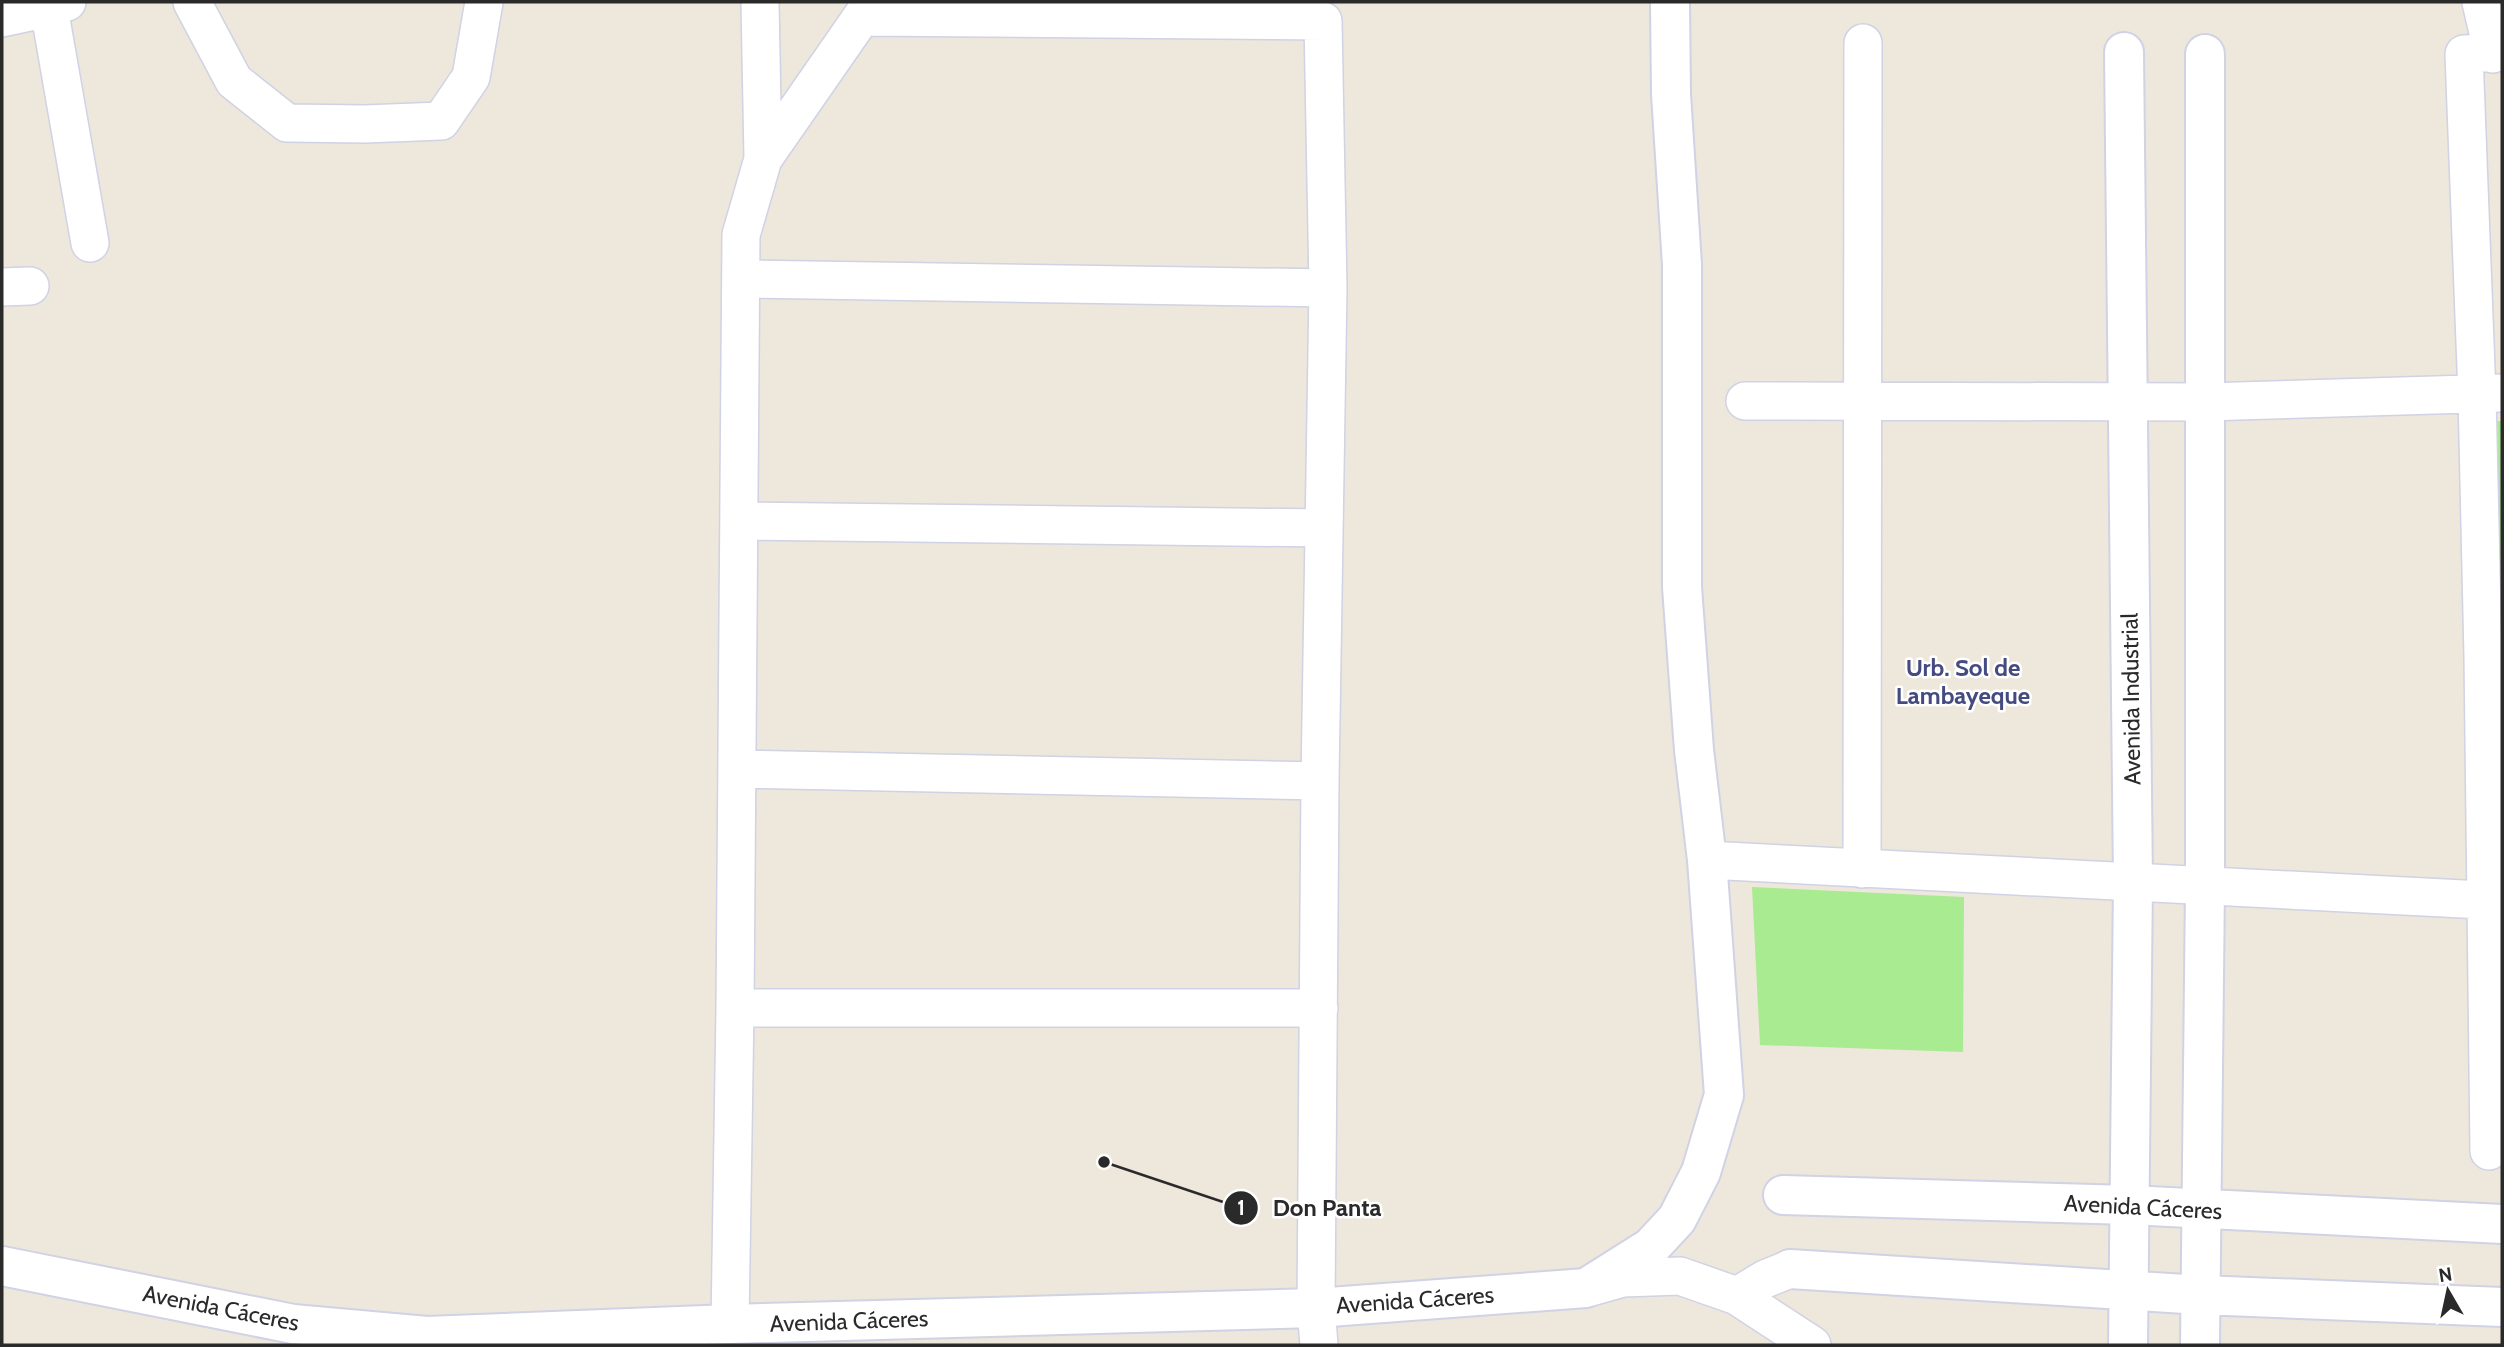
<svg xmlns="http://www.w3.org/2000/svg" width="2504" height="1347" viewBox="0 0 2504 1347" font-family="Cabin,sans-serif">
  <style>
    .green { fill: #a8eb91 }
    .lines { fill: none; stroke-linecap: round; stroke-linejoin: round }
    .street-casing { stroke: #d0d2e5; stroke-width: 40 }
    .secondary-casing { stroke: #d0d2e5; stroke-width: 42 }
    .street { stroke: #fff; stroke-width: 37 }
    .secondary { stroke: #fff; stroke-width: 38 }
    .labels { text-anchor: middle; stroke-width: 5; stroke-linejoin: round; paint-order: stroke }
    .street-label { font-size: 23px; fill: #2a2a2a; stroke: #fff }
    .neighbourhood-label { font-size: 24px; font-weight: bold; fill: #454b80; stroke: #fff }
    .leader { fill: none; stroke: #2a2a2a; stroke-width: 2.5 }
    .callout-dot { fill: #2a2a2a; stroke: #fff; stroke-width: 2.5 }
    .mark-label { font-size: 21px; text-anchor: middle; font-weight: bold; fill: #fff }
    .callout-label { font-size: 24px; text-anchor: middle; font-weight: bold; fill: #2a2a2a; stroke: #fff; stroke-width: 5; stroke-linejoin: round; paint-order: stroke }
  </style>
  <rect width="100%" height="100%" fill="#eee7db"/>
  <path class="green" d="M2497,421h5v222h-2z
    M1752,887l212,10 -1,155 -203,-7z"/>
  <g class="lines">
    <defs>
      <path id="street" d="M192,2l42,79 53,42 78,1 76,-3 30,-44 13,-75
        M2481,2l12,52
        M49,8l41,235
        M862,17l461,4 5,267 -8,493 -4,527 3,37
        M2,18l47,-10 18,-6
        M763,159l109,-157
        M741,279l587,9
        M2,287l28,-1
        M1745,401l460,1 296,-9
        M739,521l585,7
        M737,769l583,12
        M1707,860l795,41
        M1862,869l1,-826
        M735,1008h584
        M2489,1151l-6,-494 -6,-262 -13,-341 38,-2
        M1591,1287l32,-9 57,-2 57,20 75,49
        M1737,1296l28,-17 25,-10
        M730,1324l5,-316 6,-773 22,-76 -3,-157"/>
      <path id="secondary" d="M2124,52l9,830 -5,463
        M1783,1195l347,10 372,19
        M2,1266l291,58 134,12 303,-12 586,-16 270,-20 65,-41 26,-28 24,-47 23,-77 -17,-235 -13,-110 -12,-163v-322l-11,-171 -1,-92
        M1790,1269l411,26 301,12
        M2200,1345l5,-459v-832"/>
    </defs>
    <use href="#street" class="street-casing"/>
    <use href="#secondary" class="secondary-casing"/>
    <use href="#street" class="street"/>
    <use href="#secondary" class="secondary"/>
  </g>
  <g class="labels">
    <g class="street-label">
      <text transform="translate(2131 699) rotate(-91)" y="8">Avenida Industrial</text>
      <text transform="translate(2143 1207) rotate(3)" y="8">Avenida Cáceres</text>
      <text transform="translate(1415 1300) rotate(-4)" y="8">Avenida Cáceres</text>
      <text transform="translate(221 1308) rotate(11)" y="8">Avenida Cáceres</text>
      <text transform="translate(849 1321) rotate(-2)" y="8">Avenida Cáceres</text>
    </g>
    <g class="neighbourhood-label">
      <text x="1963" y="676">Urb. Sol de<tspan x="1963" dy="28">Lambayeque</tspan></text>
    </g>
  </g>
  <path class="leader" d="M1104 1162L1241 1208"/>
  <g class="callout-dot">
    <circle cx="1104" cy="1162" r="7"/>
    <circle cx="1241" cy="1208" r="18"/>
  </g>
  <g class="mark-label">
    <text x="1241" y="1215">1</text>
  </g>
  <g class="callout-label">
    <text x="1327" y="1216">Don Panta</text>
  </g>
  <rect width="2504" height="1347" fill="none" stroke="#2a2a2a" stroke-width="7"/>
  <g transform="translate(2448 1291) rotate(351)" stroke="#ffffff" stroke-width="5" paint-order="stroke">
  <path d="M0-5L12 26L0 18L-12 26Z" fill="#2a2a2a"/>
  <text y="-10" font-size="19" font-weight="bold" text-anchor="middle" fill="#2a2a2a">N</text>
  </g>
</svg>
